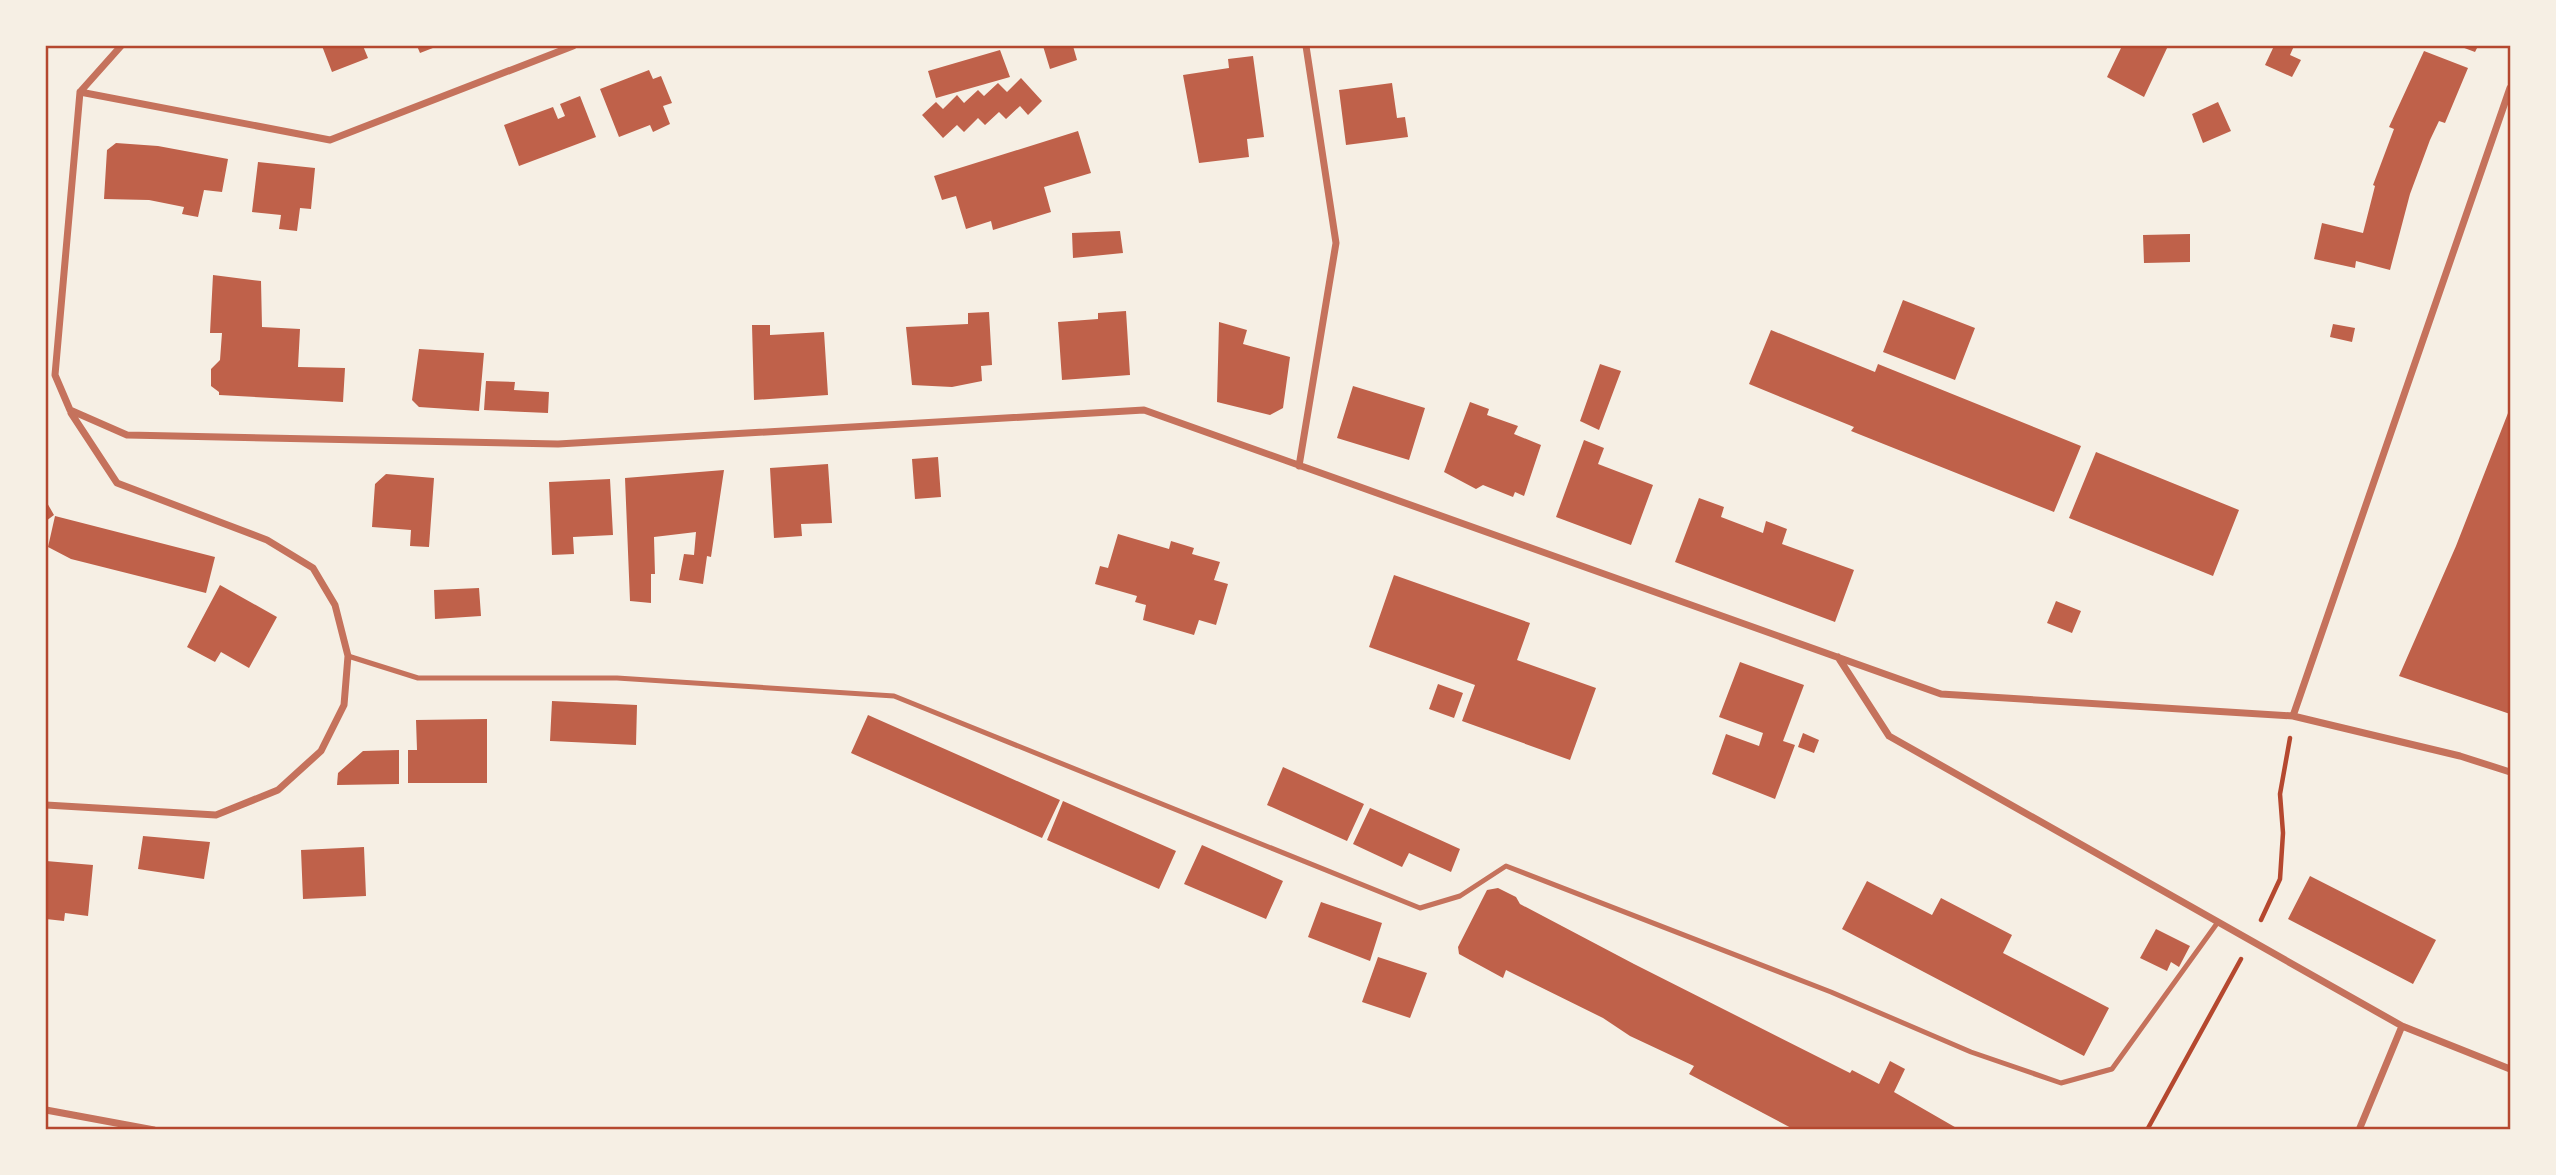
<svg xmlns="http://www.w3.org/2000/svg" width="2556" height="1175" viewBox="0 0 2556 1175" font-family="'IBM Plex Sans',sans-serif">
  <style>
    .building { fill: #bf614a }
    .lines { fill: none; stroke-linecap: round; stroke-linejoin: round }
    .path { stroke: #b5482f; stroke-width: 4.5 }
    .service { stroke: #c5725c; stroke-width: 5 }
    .minor { stroke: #c5725c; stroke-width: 7 }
    .neatline { fill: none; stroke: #b5482f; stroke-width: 2.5 }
  </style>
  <rect width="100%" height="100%" fill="#f6efe4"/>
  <path class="building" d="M322,46h41l5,12 -36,14z
    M417,46h21l-18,7z
    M1043,46h30l4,14 -27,9z
    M2122,46h46l-24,51 -37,-20z
    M2274,46h20l-4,9 11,5 -9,17 -27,-12z
    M2459,46h19l-3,6z
    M1000,50l10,27 -74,21 -8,-27z
    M2424,51l44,17 -23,55 -6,-2 -9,19 -20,54 -20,76 -34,-9 -1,7 -41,-9 8,-36 41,10 12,-47 -2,-1 21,-56 -5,-2z
    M1253,56l11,81 -17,2 2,18 -50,6 -16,-88 46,-7 -1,-9z
    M649,70l4,9 8,-3 11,27 -9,3 7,18 -17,8 -3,-7 -31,12 -19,-48z
    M1021,78l21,23 -14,14 -8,-9 -14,13 -7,-7 -14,13 -7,-7 -14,14 -7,-7 -14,13 -21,-23 14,-13 7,7 14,-14 7,8 14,-13 6,6 14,-13 9,9z
    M1392,83l5,35 8,-1 3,20 -62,8 -7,-55z
    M580,96l16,41 -77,29 -15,-41 49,-18 5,12 7,-3 -5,-12z
    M2218,102l13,29 -28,12 -11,-29z
    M1078,131l13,42 -47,14 7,25 -58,18 -2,-9 -25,8 -10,-33 -14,4 -8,-24z
    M116,143l42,3 70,13 -6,33 -18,-2 -6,27 -16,-3 2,-7 -35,-7 -45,-1 3,-49z
    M258,162l57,6 -4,41 -11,-1 -3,23 -18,-2 2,-14 -29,-3z
    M1120,231l3,22 -50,5 -1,-25z
    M2190,234v28l-46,1 -1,-28z
    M213,275l48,6 1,46 38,2 -2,38 47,1 -2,34 -124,-7v-3l-8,-6v-17l9,-9 2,-27h-12z
    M1903,300l72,28 -20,52 -72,-28z
    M1126,311l4,64 -68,5 -4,-58 40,-3v-6z
    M989,312l3,53 -11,1 1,15 -30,6 -40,-2 -6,-58 62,-3v-11z
    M1219,322l28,8 -4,14 47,13 -7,51 -13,7 -53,-13z
    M2333,324l22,4 -3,14 -22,-5z
    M752,325h18v10l54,-3 4,63 -74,5z
    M1771,330l104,42 3,-8 203,82 -27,66 -203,-81 3,-4 -105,-43z
    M419,349l65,4 -5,58 -60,-4 -7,-7z
    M1600,364l21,7 -22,59 -19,-9z
    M486,381l29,1 -1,8 35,2 -1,21 -64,-3z
    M1353,386l72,22 -16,52 -72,-22z
    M1470,402l19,7 -2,6 31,11 -4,8 27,11 -17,51 -9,-4 -2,5 -30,-12 -7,4 -32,-17z
    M2510,408v306l-111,-38 57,-130z
    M1584,440l20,8 -6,16 55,21 -22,60 -75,-28z
    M2096,452l143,58 -26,66 -144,-58z
    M938,457l3,40 -26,2 -3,-40z
    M828,464l4,59 -31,1 1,12 -28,2 -4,-70z
    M724,470l-13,87 -4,-1 -4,28 -24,-4 5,-26 10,1 2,-23 -42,5 1,37h-4v29l-21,-2 -5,-123z
    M386,474l48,4 -5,69 -19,-1 1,-16 -39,-3 3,-43z
    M610,479l3,56 -40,2 1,17 -22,1 -3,-73z
    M1699,498l25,9 -3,10 42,16 3,-12 21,8 -5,15 72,26 -19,52 -160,-60z
    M46,501l8,14 -8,6z
    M55,516l160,41 -9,36 -135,-34 -23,-12z
    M1118,534l51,15 2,-8 23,7 -2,6 28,8 -6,18 14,4 -12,41 -17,-5 -5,15 -51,-15 3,-15 -11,-3 2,-6 -42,-12 5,-18 8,2z
    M1394,575l136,48 -13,37 79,28 -26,72 -108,-39 13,-36 -106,-38z
    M220,585l57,32 -28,51 -28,-16 -6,10 -28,-15z
    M479,588l2,28 -46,3 -1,-29z
    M2056,601l25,10 -9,22 -25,-10z
    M1740,662l64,23 -21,56 12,4 -20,54 -63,-25 14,-40 33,12 4,-13 -44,-16z
    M1438,684l25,9 -9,25 -25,-9z
    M552,701l85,4 -1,40 -86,-4z
    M868,715l192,85 -18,38 -191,-85z
    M487,719v64h-79v-33h9l-1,-30z
    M1803,733l16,7 -5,13 -16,-6z
    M399,750v34l-62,1 1,-12 25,-22z
    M1283,767l81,37 -17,37 -80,-36z
    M1063,801l113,50 -17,38 -112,-49z
    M1370,808l90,41 -9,23 -42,-19 -7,14 -49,-23z
    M143,836l67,6 -6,37 -66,-10z
    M1202,845l81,36 -17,38 -82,-35z
    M364,847l2,49 -63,3 -2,-49z
    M46,861l47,4 -5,51 -23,-3 -1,8 -18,-2z
    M2310,876l126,64 -23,44 -125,-65z
    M1867,881l65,34 9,-17 71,37 -9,18 106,55 -25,48 -242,-127z
    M1498,888l18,9 4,7 114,60 216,109 2,-3 27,14 11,-23 15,8 -11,23 66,38h-165l-106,-56 5,-8 -64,-30 -27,-18 -97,-48 -3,8 -44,-24 -1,-7 29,-57z
    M1321,902l61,21 -12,38 -62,-24z
    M2156,929l34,17 -11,21 -8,-5 -4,9 -27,-13z
    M1378,957l49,16 -17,45 -48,-16z"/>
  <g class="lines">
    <path class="path" d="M2261,920l19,-41 3,-46 -3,-39 10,-56
      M2147,1130l94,-171"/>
    <path class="service" d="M348,656l70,22h199l277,18 526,212 40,-12 46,-30 325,126 140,60 90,31 51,-14 106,-147"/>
    <path class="minor" d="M121,46l-41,46 -25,283 15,35 57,25 431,9 586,-34 797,284 352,22 167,40 50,16
      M80,92l250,48 243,-94
      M1299,466l37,-223 -30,-197
      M1838,657l51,79 513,290 108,43
      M2293,716l217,-628
      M46,805l170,10 62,-25 43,-39 23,-46 4,-49 -13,-51 -22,-37 -46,-28 -150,-57 -46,-70
      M46,1110l108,20
      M2359,1130l43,-104"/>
  </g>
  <rect width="2556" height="1175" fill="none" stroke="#f6efe4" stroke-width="94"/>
  <rect x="47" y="47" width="2462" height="1081" class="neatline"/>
</svg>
